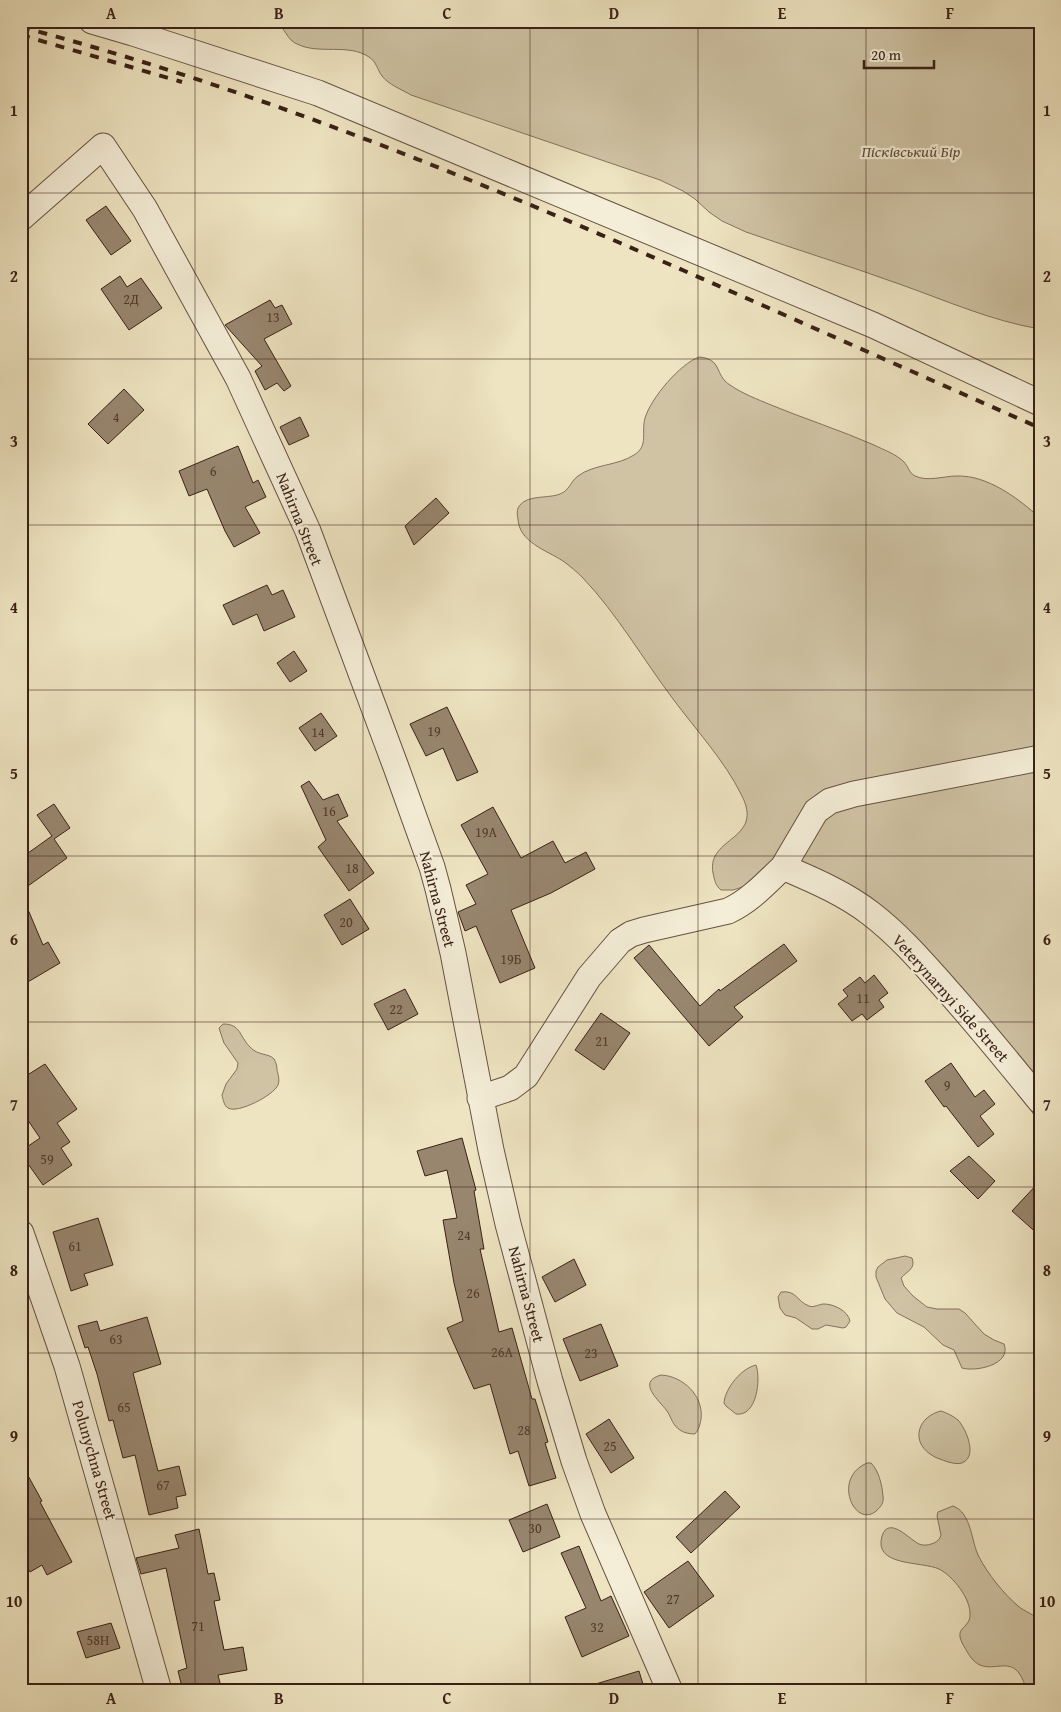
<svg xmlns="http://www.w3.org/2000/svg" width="1061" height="1712" viewBox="0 0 1061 1712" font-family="'Gentium Book Plus',serif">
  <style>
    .green { fill: #cfc3a4; stroke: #84725e }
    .building { fill: #98866f; stroke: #3a2117 }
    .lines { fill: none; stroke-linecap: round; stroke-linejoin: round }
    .minor-casing { stroke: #675242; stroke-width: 27 }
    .minor { stroke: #f4edd7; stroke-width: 25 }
    .rail { stroke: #3a2117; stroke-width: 4; stroke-dasharray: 9 9; stroke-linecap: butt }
    .grid { fill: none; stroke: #3a2117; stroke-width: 1; stroke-opacity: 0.55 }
    .labels { text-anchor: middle; stroke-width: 4.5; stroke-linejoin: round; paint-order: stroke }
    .number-label { font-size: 14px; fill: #523a2d }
    .park-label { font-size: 16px; font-style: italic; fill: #5f4a3a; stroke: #f4edd7 }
    .street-label { font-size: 16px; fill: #3a2117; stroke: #f4edd7 }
    .neatline { fill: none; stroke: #3a2117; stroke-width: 2 }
    .grid-label { font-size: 16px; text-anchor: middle; font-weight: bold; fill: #3a2117 }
  </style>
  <rect width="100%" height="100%" fill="#eee4c1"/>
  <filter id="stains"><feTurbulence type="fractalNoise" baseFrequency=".004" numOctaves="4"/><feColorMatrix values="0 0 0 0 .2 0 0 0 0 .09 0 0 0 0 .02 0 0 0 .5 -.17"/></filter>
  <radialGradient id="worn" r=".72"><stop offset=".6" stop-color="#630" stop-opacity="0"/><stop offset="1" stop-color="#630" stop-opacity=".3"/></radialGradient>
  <path class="green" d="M276,21h764v308c-48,-8 -93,-28 -138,-44 -52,-19 -105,-35 -156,-53l-24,-11 -13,-9 -14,-13 -12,-8 -23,-11 -249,-85c-10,-6 -22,-10 -29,-19 -5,-7 -6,-15 -13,-19 -21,-14 -50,-2 -72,-13 -10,-4 -12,-16 -21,-23z
    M699,357c24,2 15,18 31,28 13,9 27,14 41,20 34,14 69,25 103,40 10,5 22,9 30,17 4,4 5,11 11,14 13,6 28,0 42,0 30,-1 61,22 83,42v607l-23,-38 -17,-44 -197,-175 -70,22h-12c-6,-5 -6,-9 -8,-17 -7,-37 53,-32 28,-79 -17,-34 -45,-64 -68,-95 -30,-40 -56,-85 -90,-121 -6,-6 -13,-12 -20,-17 -17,-11 -44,-19 -45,-42 -1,-4 -1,-7 0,-11 7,-14 30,-9 42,-14 10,-4 10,-12 18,-18 16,-12 39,-10 56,-21 15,-9 7,-23 11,-37 6,-20 35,-54 54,-61z
    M223,1024c18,0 16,12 27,23 8,9 19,6 24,12 2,3 3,7 3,11 1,4 3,10 1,15 -4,10 -40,29 -50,23 -4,-2 -5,-9 -6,-13l4,-11 11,-15 1,-6 -14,-20 -5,-15z
    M905,1256l7,2c4,11 -5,13 -11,20l3,8 9,10 14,11 10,2h22l6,4 19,21 10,6 10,4c8,21 -29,28 -42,24l-8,-18 -11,-5 -19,-18 -27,-14 -12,-14 -9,-22v-6l2,-4 9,-7z
    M781,1292c16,-2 15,9 28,14 5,2 10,-2 15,-2 10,0 24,7 26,17l-4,6 -3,1 -17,-3 -8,4h-6l-16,-11 -11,-3 -5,-7 -2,-11z
    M756,1365c5,14 1,52 -20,49l-10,-8 -2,-3c1,-15 18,-35 32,-38z
    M661,1375c22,1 43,21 40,44 -1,6 -2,10 -6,15 -5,0 -11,-1 -15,-4 -7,-4 -9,-13 -13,-19 -8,-11 -31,-29 -6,-36z
    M941,1411c6,2 12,5 17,9 8,9 19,34 6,42 -5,3 -11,1 -16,0 -5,-2 -13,-4 -18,-8 -20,-14 -11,-38 11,-43z
    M867,1463h4c8,8 11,22 12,33 1,7 -2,11 -8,16 -21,15 -43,-34 -8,-49z
    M953,1506c19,7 18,36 26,51 9,17 24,36 39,49 7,6 16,8 22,15v70h-14c-1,-7 -3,-12 -7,-18 -11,-14 -25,-2 -39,-8 -7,-3 -11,-10 -15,-17 -14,-22 5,-18 5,-33 1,-16 -17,-39 -31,-46 -17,-8 -66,-2 -57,-33 7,-21 28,4 37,8 5,2 10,1 15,-1 4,-2 6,-4 7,-8l-4,-19 1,-4z
    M57,1684l8,3 3,4h-34z"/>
  <path class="building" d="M106,206l25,35 -20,14 -25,-35z
    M120,276l7,11 14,-9 21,30 -33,22 -28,-41z
    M270,300l5,8 7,-3 10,19 -28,15 27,47 -7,5 -7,-8 -12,7 -10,-19 7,-5 -37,-41z
    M124,389l20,21 -36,34 -20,-20z
    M300,417l9,19 -20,9 -9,-18z
    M238,446l15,37 5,-3 8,17 -21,10 15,26 -26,14 -9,-16 -18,-42 -18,7 -10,-25z
    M436,498l13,15 -35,32 -9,-19z
    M267,585l5,10 11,-5 12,27 -31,14 -7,-17 -24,11 -10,-20z
    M294,651l13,20 -17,11 -13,-19z
    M447,707l31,65 -21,9 -14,-33 -17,8 -16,-32z
    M321,713l16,23 -22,15 -16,-23z
    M309,781l14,19 15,-6 10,22 -11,5 37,52 -25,18 -31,-44 8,-7 -25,-54z
    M54,804l16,24 -16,11 13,19 -46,33v-33l31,-22 -15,-21z
    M493,807l28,51 32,-17 12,22 21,-11 9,17 -44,24 -40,17 24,58 -35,15 -24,-57 -11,5 -7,-19 18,-8 -10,-19 22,-11 -27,-49z
    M21,893l22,52 5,-3 12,21 -39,23z
    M350,899l19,30 -27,16 -18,-30z
    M784,944l13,17 -63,46 9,10 -34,29 -75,-88 15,-13 51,61 19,-17 1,2z
    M874,975l14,18 -9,7 5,7 -17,13 -5,-6 -10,7 -14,-17 10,-8 -5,-6 17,-13 5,6z
    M405,989l13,25 -30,16 -14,-26z
    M601,1013l29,20 -26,37 -29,-20z
    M951,1063l24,34 9,-7 11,14 -15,12 14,18 -16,13 -32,-41 -2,1 -19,-26z
    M45,1064l32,45 -20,14 13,19 -9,6 11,17 -29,20 -22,-31v-3l19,-13 -19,-28v-31z
    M462,1138l14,52 -2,1 10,58h-4l19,83 13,-4 20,71h3l13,43 -3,1 11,35 -27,8 -11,-35 -8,3 -20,-70 -16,5 -27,-61 16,-7 -9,-38 -11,-63 14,-2 -10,-48 -22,6 -8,-25z
    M969,1156l26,25 -17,18 -28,-28z
    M1040,1181v55l-28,-25z
    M98,1218l15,47 -29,9 4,11 -17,6 -18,-59z
    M574,1259l12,26 -31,17 -13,-25z
    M147,1317l14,47 -28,9 25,98 21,-5 7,29 -10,2 2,11 -29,7 -14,-60 -12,3 -10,-38 -4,1 -12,-47 -9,-27 -3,1 -7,-22 19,-5 3,10z
    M601,1324l17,42 -38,15 -17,-42z
    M609,1419l25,39 -23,15 -25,-39z
    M21,1463l21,38 -2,1 32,60 -25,13 -5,-10 -12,7 -9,-17z
    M725,1491l15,16 -49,46 -15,-16z
    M547,1504l13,33 -37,15 -14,-32z
    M199,1529l9,45 6,-1 6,27 -6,1 10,49 19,-3 4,23 -29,5 4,16h-39l-5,-20 9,-3 -21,-100 -25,6 -5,-16 43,-10 -4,-13z
    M579,1546l22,55 10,-5 18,40 -47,21 -17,-40 21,-9 -25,-55z
    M688,1561l26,35 -45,32 -25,-36z
    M111,1623l9,25 -34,10 -9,-26z
    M639,1671l6,20h-55l-1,-5z"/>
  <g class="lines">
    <defs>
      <path id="minor" d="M92,21l41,12 185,60 555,232 167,78
        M21,218l82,-72 42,63 93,169 70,153 88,236 36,100 6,22 15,64 38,197 17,74 42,157 24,80 19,53 77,177
        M783,867l33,-56 14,-10 24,-7 186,-36
        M480,1098l30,-10 16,-12 63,-99 31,-36 11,-7 13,-4 84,-19c22,-10 38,-28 55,-44 30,13 61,26 87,46 29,22 53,50 77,77 32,36 63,74 93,111
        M21,1233l46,133 92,325"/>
    </defs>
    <use href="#minor" class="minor-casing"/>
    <use href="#minor" class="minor"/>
    <path class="rail" d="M21,27c239,63 466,157 691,256 109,48 219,97 328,145
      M21,35l161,47"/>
  </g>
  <path class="grid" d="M195,21v1670M363,21v1670M530,21v1670M698,21v1670M866,21v1670M21,193h1019M21,359h1019M21,525h1019M21,690h1019M21,856h1019M21,1022h1019M21,1187h1019M21,1353h1019M21,1519h1019"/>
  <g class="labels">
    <g class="number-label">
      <text x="131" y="304">2Д</text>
      <text x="273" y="322">13</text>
      <text x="116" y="422">4</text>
      <text x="213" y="476">6</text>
      <text x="434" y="736">19</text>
      <text x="318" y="737">14</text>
      <text x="329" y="816">16</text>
      <text x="486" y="837">19А</text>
      <text x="352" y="873">18</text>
      <text x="346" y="927">20</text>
      <text x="511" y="964">19Б</text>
      <text x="863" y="1003">11</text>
      <text x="396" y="1014">22</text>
      <text x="602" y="1046">21</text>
      <text x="947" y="1090">9</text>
      <text x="47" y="1164">59</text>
      <text x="464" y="1240">24</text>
      <text x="75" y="1251">61</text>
      <text x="473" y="1298">26</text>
      <text x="116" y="1344">63</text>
      <text x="502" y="1357">26А</text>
      <text x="591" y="1358">23</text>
      <text x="124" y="1412">65</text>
      <text x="524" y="1435">28</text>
      <text x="610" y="1451">25</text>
      <text x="163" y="1490">67</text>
      <text x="535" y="1533">30</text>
      <text x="673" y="1604">27</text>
      <text x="198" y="1631">71</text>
      <text x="597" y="1632">32</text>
      <text x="98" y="1645">58Н</text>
    </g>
    <g class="park-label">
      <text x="911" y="157">Пісківський Бір</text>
    </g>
    <g class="street-label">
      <text transform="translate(300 519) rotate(68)" y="6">Nahirna Street</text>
      <text transform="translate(438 899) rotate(75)" y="6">Nahirna Street</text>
      <text transform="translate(951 998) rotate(48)" y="6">Veterynarnyi Side Street</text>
      <text transform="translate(527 1294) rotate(75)" y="6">Nahirna Street</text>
      <text transform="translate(95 1460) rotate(74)" y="6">Polunychna Street</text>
    </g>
  </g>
  <rect width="1061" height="1712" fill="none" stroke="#eee4c1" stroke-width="55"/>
  <path d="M864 60v8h70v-8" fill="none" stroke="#3a2117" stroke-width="2.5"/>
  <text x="871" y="60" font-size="15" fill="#3a2117" stroke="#f4edd7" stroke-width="4" paint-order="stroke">20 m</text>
  <rect x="28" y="28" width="1006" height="1656" class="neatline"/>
  <g class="grid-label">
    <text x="111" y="19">A</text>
    <text x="279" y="19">B</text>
    <text x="447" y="19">C</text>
    <text x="614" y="19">D</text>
    <text x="782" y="19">E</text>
    <text x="950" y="19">F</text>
    <text x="14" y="116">1</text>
    <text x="1047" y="116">1</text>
    <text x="14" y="282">2</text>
    <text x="1047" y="282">2</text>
    <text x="14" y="447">3</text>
    <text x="1047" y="447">3</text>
    <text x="14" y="613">4</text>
    <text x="1047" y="613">4</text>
    <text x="14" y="779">5</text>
    <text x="1047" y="779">5</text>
    <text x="14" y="945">6</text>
    <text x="1047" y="945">6</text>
    <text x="14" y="1110">7</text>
    <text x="1047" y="1110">7</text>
    <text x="14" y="1276">8</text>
    <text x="1047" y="1276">8</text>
    <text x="14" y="1442">9</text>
    <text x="1047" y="1442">9</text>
    <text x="14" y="1607">10</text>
    <text x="1047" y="1607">10</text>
    <text x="111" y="1704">A</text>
    <text x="279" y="1704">B</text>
    <text x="447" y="1704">C</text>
    <text x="614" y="1704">D</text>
    <text x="782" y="1704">E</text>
    <text x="950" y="1704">F</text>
  </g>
  <rect width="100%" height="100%" filter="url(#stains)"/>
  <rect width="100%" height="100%" fill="url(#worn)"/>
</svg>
